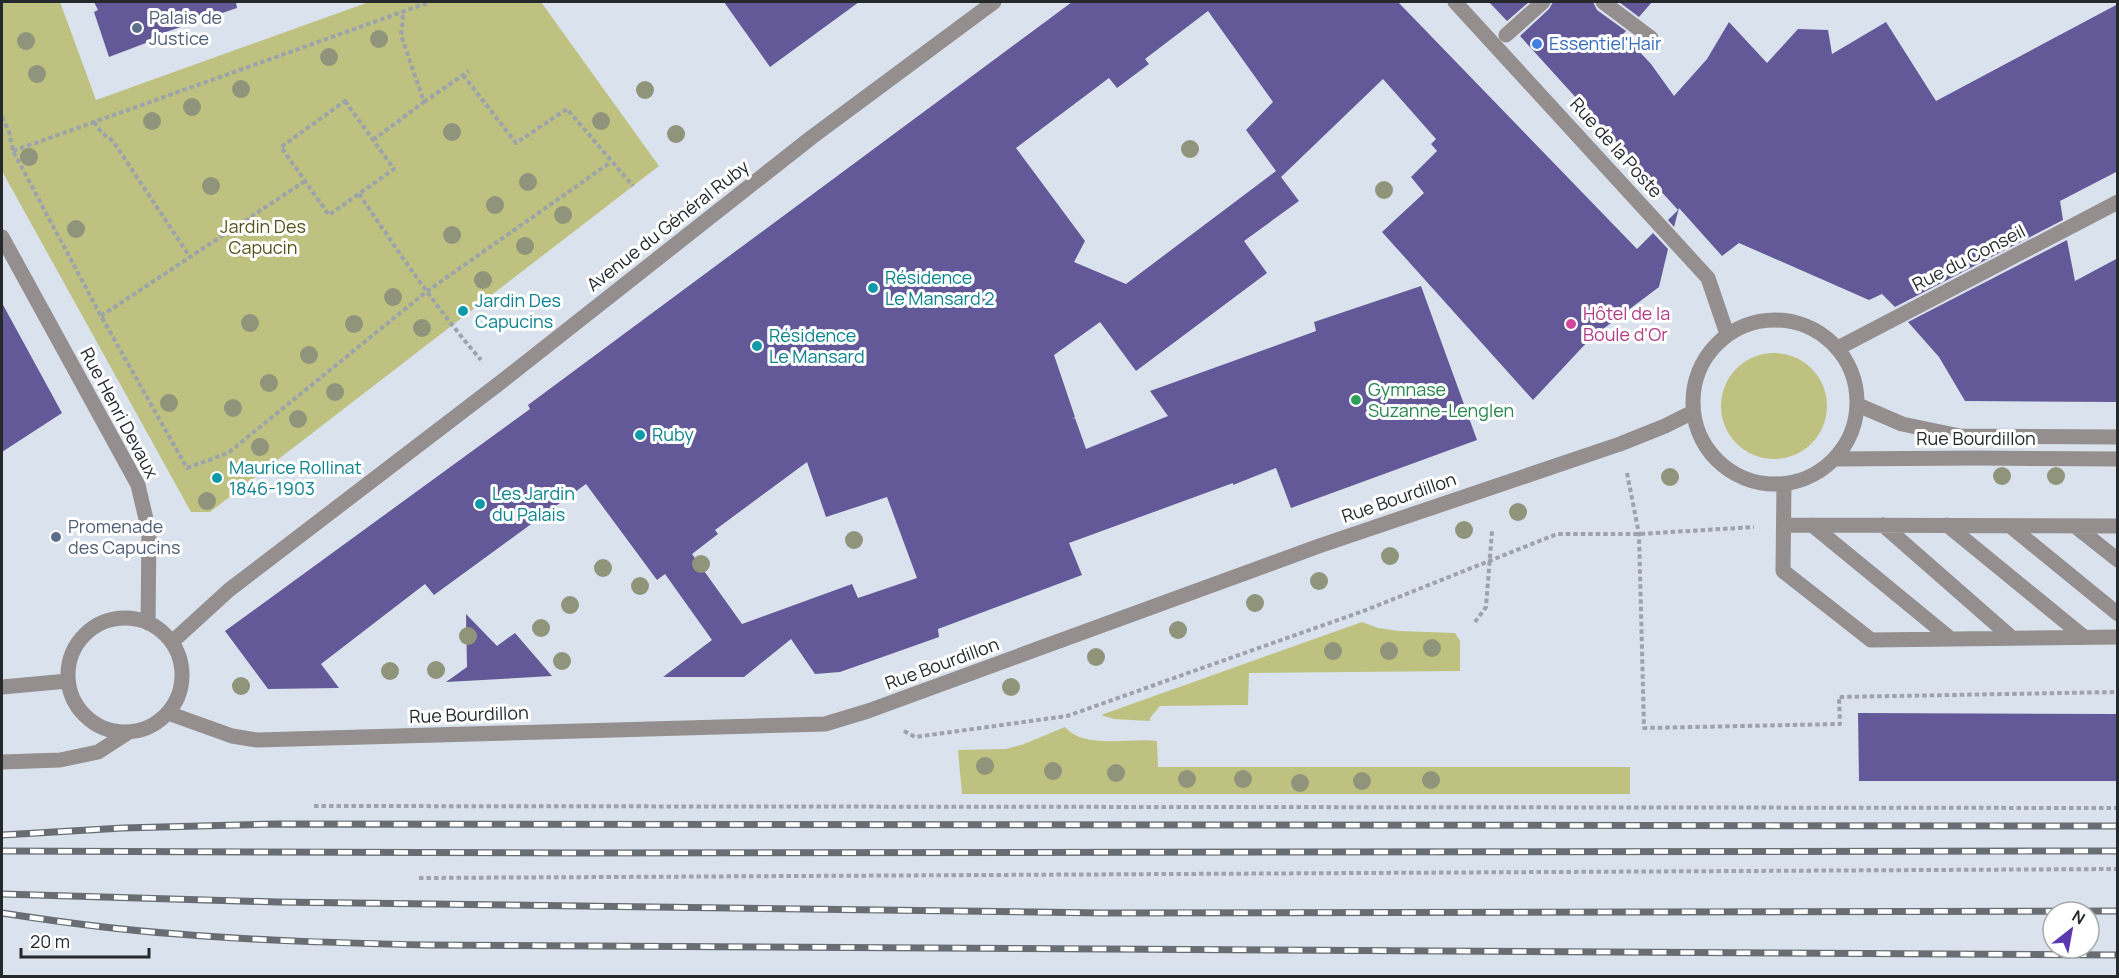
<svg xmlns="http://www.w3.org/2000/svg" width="2119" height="978" viewBox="0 0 2119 978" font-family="Manrope,sans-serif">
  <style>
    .green { fill: #bfc181 }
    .building { fill: #635998; fill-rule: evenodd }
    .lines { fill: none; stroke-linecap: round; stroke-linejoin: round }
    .path { stroke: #9ca3ab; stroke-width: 4; stroke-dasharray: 4.5 3; stroke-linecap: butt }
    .minor { stroke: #958e8f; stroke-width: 15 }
    .rail-casing { stroke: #676d72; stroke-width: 7 }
    .rail { stroke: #fff; stroke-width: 4.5; stroke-dasharray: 14; stroke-linecap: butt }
    .tree { fill: #8f947a }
    .service-dot { fill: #5c6f8a; stroke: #fff; stroke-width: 2 }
    .shop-dot { fill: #3f7fe0; stroke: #fff; stroke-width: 2 }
    .culture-dot { fill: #0f9aa8; stroke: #fff; stroke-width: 2 }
    .hotel-dot { fill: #d1479c; stroke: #fff; stroke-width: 2 }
    .leisure-dot { fill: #2e9e5b; stroke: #fff; stroke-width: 2 }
    .labels { text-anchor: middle; stroke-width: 6; stroke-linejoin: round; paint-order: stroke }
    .service-label { font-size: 18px; fill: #4e5e75; stroke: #fff; text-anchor: start }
    .shop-label { font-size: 18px; fill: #366cbe; stroke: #fff; text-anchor: start }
    .street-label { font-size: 18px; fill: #25292c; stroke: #fff }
    .park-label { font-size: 18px; fill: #52531b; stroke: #fff }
    .culture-label { font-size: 18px; fill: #0d838f; stroke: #fff; text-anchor: start }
    .hotel-label { font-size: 18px; fill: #b23c85; stroke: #fff; text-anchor: start }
    .leisure-label { font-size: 18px; fill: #27864d; stroke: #fff; text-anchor: start }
  </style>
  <rect width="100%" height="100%" fill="#dae3ed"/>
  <path class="green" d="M2,2h58l36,98 273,-98h172l118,164 -449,346h-19l-189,-341z
    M1721 406a53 53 0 1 1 106 0a53 53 0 1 1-106 0Z
    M1362,622l16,6 21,3 56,2 5,8v30l-211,2 -1,32 -88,1 -10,12v3l-36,-2 -13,-4z
    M1065,727c20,23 64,10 92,14l1,26h472v27h-668l-4,-44 48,-1 18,-5z"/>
  <path class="building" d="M94,2h142l1,6 -86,29v4l-42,16 -15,-45 4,-2z
    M724,2h135l-89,65z
    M1072,2h326l239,247 16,-16 15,16 -9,38 -68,51 -58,62 -151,-168 42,-39 -13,-16 26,-26 -6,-7 5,-5 -53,-60 -102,98 18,24 -55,40 23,32 -131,98 -36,-49 -46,33 21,62 -3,2 3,-1 11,31 82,-33 -18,-25 166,-60 -2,-9 107,-36 56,154 -186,68 -15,-40 -43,17v-2l-164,60 13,32 -144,54 1,8 -99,35 -25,2 -24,-35 -47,38h-81l49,-37 -47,-66 -8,6 -71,-96 -152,111 -9,-11 -104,80 18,24 -71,1 -43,-58 305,-222 -2,-4zM1208,11l65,91 -27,28 30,41 -150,113 -52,-22 11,-21 -69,-93 93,-70 8,10 32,-24 -4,-5zM807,462l19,55 61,-20 30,81 -59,20 -6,-14 -110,40 -50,-70 26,-20 -3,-4z
    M1489,2h40l-22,19z
    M1553,2h40l4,8 29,21 -3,3 28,30 23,32 33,-37 22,-37 38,41 31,-34 30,1 4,24 54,-32 50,79 182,-97v167l-58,30 3,19 -168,87 -13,-13 -13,6 -130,-57 -17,13 -43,-48 -5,19 -6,-7 10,-10 -158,-174 29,-27z
    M1619,2h33l-13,15z
    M2067,240l8,41 43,-23v144l-153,-1 -26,-44 -31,-35z
    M2,303l60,110 -60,39z
    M466,614l31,32 18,-13 37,43 -106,6 21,-15z
    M1858,713l260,1v67h-259z"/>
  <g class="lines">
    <path class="path" d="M463,75l53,68 51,-34 66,77
      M345,101l49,68 -65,46 -48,-68z
      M424,102l45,-31
      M2,117l7,15 4,19 88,165 86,152 41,-15 198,-161 185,-130
      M94,122l8,11 11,8 77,116
      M373,140l51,-38 -23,-67 2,-17 -2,-6
      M13,151l417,-149
      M359,194c39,57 77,114 122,166
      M101,316l204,-135
      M1627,473l12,61 5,194 196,-4 -1,-27 279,-5
      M1475,622l11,-15 6,-76
      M904,731l11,6 152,-21 299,-106 191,-76h82l115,-7
      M314,806l1804,2
      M419,878l1699,-9"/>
    <path class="minor" d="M1455,2l253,276 19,56
      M1603,2l48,36
      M1506,35l37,-33
      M2,237l136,248 11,47 -1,91
      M1693 402a82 82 0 1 1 164 0a82 82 0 1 1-164 0Z
      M1838,348l280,-146
      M1858,405l44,19 58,12 158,1
      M1835,459l142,-1 141,1
      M1784,484l-1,87 88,69 247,-3
      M1784,525l334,1
      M1812,525l139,114
      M1883,525l129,113
      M1947,525l137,112
      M2010,526l108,88
      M2075,526l43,34
      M68 675a57 57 0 1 1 114 0a57 57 0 1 1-114 0Z
      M172,642l57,-52 272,-208 311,-245 182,-135
      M2,687l66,-6
      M168,713l64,23 25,4 568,-16 43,-13 451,-165 301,-102 45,-18 28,-14
      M2,762l58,-2 38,-8 31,-20"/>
    <defs>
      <path id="rail" d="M2,835l121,-7 153,-4 1842,2
        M2,851l573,2 1543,-2
        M2,894l275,8 826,11 1015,-2
        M2,913c58,9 117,17 176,21 84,7 167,9 251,11l1689,10"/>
    </defs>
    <use href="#rail" class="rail-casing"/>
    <use href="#rail" class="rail"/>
  </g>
  <g class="tree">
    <circle cx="379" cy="39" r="9"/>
    <circle cx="26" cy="41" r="9"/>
    <circle cx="329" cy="57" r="9"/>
    <circle cx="37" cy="74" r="9"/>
    <circle cx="241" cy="89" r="9"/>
    <circle cx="645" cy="90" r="9"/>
    <circle cx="192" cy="107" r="9"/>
    <circle cx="152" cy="121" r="9"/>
    <circle cx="601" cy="121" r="9"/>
    <circle cx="452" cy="132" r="9"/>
    <circle cx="676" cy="134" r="9"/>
    <circle cx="1190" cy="149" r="9"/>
    <circle cx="29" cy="157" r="9"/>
    <circle cx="528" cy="182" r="9"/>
    <circle cx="211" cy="186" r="9"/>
    <circle cx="1384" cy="190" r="9"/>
    <circle cx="495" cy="205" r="9"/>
    <circle cx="563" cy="215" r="9"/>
    <circle cx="76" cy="229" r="9"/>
    <circle cx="452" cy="235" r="9"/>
    <circle cx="525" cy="246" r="9"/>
    <circle cx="483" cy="280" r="9"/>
    <circle cx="393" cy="297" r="9"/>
    <circle cx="250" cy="323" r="9"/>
    <circle cx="354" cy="324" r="9"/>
    <circle cx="422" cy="328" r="9"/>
    <circle cx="309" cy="355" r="9"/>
    <circle cx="269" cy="383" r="9"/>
    <circle cx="335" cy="392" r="9"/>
    <circle cx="169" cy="403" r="9"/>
    <circle cx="233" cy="408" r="9"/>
    <circle cx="298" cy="419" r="9"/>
    <circle cx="260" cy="447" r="9"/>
    <circle cx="2002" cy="476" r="9"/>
    <circle cx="2056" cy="476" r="9"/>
    <circle cx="1670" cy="477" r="9"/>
    <circle cx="207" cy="501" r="9"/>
    <circle cx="1518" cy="512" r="9"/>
    <circle cx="1464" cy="530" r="9"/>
    <circle cx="854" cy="540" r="9"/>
    <circle cx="1390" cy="556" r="9"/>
    <circle cx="701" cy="564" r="9"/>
    <circle cx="603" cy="568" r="9"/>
    <circle cx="1319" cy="581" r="9"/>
    <circle cx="640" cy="586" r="9"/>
    <circle cx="1255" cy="603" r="9"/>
    <circle cx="570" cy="605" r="9"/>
    <circle cx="541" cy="628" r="9"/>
    <circle cx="1178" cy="630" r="9"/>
    <circle cx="468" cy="636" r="9"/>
    <circle cx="1432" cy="648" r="9"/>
    <circle cx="1333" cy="651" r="9"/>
    <circle cx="1389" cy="651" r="9"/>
    <circle cx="1096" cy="657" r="9"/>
    <circle cx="562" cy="661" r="9"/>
    <circle cx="436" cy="670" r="9"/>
    <circle cx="390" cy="671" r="9"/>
    <circle cx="241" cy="686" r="9"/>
    <circle cx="1011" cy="687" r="9"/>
    <circle cx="985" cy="766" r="9"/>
    <circle cx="1053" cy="771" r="9"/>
    <circle cx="1116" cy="773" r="9"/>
    <circle cx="1187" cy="779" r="9"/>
    <circle cx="1243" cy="779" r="9"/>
    <circle cx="1431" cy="780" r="9"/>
    <circle cx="1362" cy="781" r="9"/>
    <circle cx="1300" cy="783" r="9"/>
  </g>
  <g class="service-dot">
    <circle cx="137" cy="28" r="6"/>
    <circle cx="56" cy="537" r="6"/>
  </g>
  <circle class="shop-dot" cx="1537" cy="44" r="6"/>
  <g class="culture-dot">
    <circle cx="873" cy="288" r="6"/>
    <circle cx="463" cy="311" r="6"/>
    <circle cx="757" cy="346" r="6"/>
    <circle cx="640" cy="435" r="6"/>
    <circle cx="217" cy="478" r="6"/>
    <circle cx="480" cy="504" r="6"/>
  </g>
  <circle class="hotel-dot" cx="1571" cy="324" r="6"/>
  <circle class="leisure-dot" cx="1356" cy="400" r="6"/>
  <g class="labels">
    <g class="service-label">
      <text x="149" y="24">Palais de<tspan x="149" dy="21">Justice</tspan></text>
      <text x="68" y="533">Promenade<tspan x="68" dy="21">des Capucins</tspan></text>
    </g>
    <g class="shop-label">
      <text x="1549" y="50">Essentiel'Hair</text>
    </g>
    <g class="street-label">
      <text transform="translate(1616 148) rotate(48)" y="6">Rue de la Poste</text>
      <text transform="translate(668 226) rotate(-38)" y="6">Avenue du Général Ruby</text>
      <text transform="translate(1969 258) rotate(-27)" y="6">Rue du Conseil</text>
      <text transform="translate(119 413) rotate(62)" y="6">Rue Henri Devaux</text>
      <text x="1976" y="445">Rue Bourdillon</text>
      <text transform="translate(1399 498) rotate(-19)" y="6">Rue Bourdillon</text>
      <text transform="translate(942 664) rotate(-20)" y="6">Rue Bourdillon</text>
      <text transform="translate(469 715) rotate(-2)" y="6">Rue Bourdillon</text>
    </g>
    <g class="park-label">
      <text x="263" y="233">Jardin Des<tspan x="263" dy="21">Capucin</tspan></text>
    </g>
    <g class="culture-label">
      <text x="885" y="284">Résidence<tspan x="885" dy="21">Le Mansard 2</tspan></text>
      <text x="475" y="307">Jardin Des<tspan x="475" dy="21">Capucins</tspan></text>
      <text x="769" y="342">Résidence<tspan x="769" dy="21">Le Mansard</tspan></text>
      <text x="652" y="441">Ruby</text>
      <text x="229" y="474">Maurice Rollinat<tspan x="229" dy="21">1846-1903</tspan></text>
      <text x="492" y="500">Les Jardin<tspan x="492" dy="21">du Palais</tspan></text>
    </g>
    <g class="hotel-label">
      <text x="1583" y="320">Hôtel de la<tspan x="1583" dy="21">Boule d'Or</tspan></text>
    </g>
    <g class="leisure-label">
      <text x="1368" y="396">Gymnase<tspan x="1368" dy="21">Suzanne-Lenglen</tspan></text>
    </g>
  </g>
  <rect width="2119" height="978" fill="none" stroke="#25292c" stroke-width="6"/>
  <g transform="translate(2071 930) rotate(31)"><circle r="28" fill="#ffffff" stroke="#a8a9ab" stroke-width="1.5"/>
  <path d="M0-4.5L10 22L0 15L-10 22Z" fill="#5b37b0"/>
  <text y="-9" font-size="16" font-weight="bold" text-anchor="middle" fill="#25292c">N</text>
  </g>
  <path d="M21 948v9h128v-9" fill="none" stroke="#25292c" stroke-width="3"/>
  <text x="30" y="948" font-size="18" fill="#25292c" stroke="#ffffff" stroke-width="4.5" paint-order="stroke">20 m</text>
</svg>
